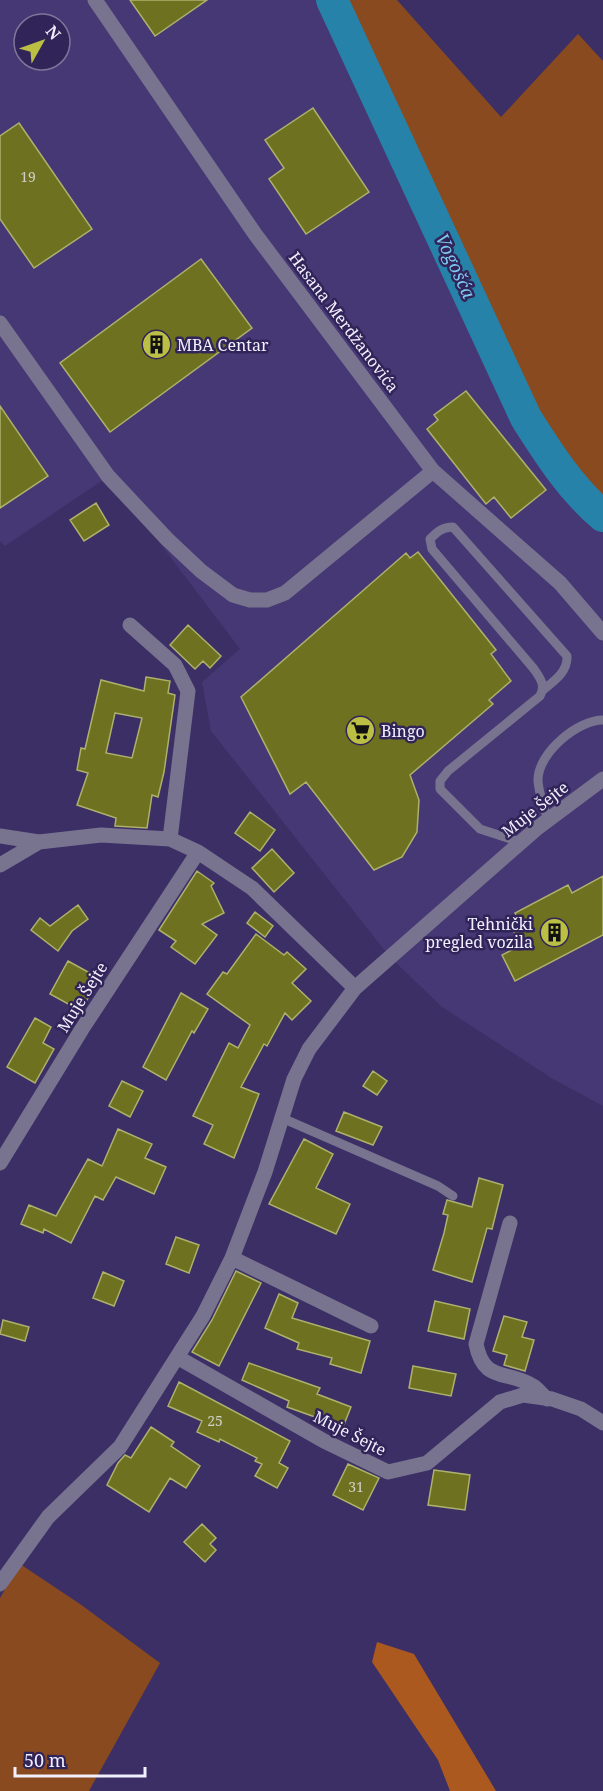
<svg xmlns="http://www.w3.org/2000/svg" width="603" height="1791" viewBox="0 0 603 1791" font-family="'Noto Serif',serif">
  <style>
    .built { fill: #463874; fill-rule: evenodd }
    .green { fill: #8a4a20 }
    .forest { fill: #ab591f }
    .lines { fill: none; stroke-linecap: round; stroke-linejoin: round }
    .river { stroke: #2682a8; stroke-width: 32 }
    .building { fill: #6e7120; stroke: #adb16c; stroke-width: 1.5; fill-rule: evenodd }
    .service { stroke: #78748f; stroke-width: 9 }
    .minor { stroke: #78748f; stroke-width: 15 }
    .labels { text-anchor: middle; stroke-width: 5; stroke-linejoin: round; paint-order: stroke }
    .number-label { font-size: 14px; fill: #d0d0c6 }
    .street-label { font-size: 16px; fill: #f1f0fd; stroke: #312459 }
    .poi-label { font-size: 16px; fill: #f1f0fd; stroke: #312459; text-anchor: start }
    .water-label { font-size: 18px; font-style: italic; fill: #7ccaf1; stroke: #312459 }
  </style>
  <rect width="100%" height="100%" fill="#3b2f65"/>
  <path class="built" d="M0,0h332l194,418 27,43 33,41 17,14v590l-50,-27 -111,-72 -52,-50 -179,-226 -9,-49 38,-33 -131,-173 -104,70 -5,-5zM24,24h36v36h-36z"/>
  <path class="green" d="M332,0h65l104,117 77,-83 25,27v455c-32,-27 -54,-62 -77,-98z
    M20,1564l60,40 80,59 -71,128h-89v-193z"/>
  <path class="forest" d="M377,1642l37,12 82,137h-46l-12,-31 -66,-98z"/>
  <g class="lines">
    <path class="river" d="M332,0l194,418c23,36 45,71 77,98"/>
  </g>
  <path class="building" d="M130,0h77l-52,36z
    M313,108l56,84 -63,42 -37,-55 15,-11 -19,-28z
    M19,123l73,106 -58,39 -34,-49v-83z
    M201,259l51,69 -142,104 -50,-69z
    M466,391l80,99 -35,28 -17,-21 -8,7 -59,-75 11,-9 -4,-5z
    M0,406l48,70 -48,32z
    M96,503l13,22 -25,16 -14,-21z
    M418,552l78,98 -5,4 20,27 -22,19 4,4 -83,71 9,25 -2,32 -15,25 -28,13 -68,-88 -16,12 -49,-97 165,-144 4,5z
    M188,625l33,31 -11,12 -7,-7 -8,8 -25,-24z
    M146,677l24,4 -2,12 7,2 -11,77 -6,25 -6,-2 -5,33 -32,-2 1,-8 -39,-13 11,-32 -11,-3 4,-22 4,1 16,-69 43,11zM115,713l27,5 -10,40 -26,-5z
    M250,812l25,18 -15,21 -25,-18z
    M272,849l22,24 -20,19 -22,-24z
    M197,871l17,12 -3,3 13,27 -22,11 15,11 -22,29 -24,-17 5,-6 -17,-11z
    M603,876v59l-88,46 -13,-26 19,-10 -9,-17 9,-4 -6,-11 53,-28 4,8z
    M78,905l10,14 -16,12 -14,20 -27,-21 9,-12 10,8z
    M255,912l18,14 -8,11 -18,-14z
    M256,934l28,21 3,-3 19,17 -14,14 19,18 -19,19 -7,-7 -18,33 -3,-2 -23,43 18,7 -25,64 -30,-14 9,-19 -20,-9 36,-73 9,5 12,-23 -43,-31 16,-22 4,2z
    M68,961l31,17 -18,33 -31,-17z
    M181,993l27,16 -14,24 -2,-2 -26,49 -23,-13z
    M35,1018l16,9 -8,16 11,6 -19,34 -28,-16z
    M373,1071l14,10 -10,14 -14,-9z
    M122,1081l21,10 -13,26 -21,-11z
    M344,1112l38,15 -9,18 -37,-14z
    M118,1129l34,15 -7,14 21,9 -12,27 -38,-17 -13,23 -8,-4 -24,47 -27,-14 -1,4 -22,-9 8,-19 27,11 32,-57 14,7z
    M304,1139l29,15 -17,34 34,16 -14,30 -67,-30z
    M479,1178l24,7 -11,44 -5,-1 -15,54 -39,-12 11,-37 4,-18 -5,-1 4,-14 25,7z
    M176,1237l23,8 -10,28 -23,-9z
    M236,1271l25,12 -42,83 -27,-14 20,-32z
    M103,1272l21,9 -10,25 -21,-8z
    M279,1294l19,9 -6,15 78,23 -9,32 -31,-9 2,-6 -35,-9 2,-6 -34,-15z
    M435,1301l35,8 -6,30 -36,-8z
    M504,1316l23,6 -5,15 12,3 -9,31 -21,-6 3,-10 -14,-4z
    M3,1320l26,7 -4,14 -25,-7z
    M249,1363l71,25 -3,6 34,13 -10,25 -28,-11 2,-4 -28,-10 2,-6 -47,-21z
    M413,1366l43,8 -5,22 -42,-8z
    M179,1382l111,59 -11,22 9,5 -11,20 -22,-12 7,-12 -7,-3 2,-3 -37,-19 -1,3 -22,-10 5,-11 -34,-15z
    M151,1427l23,15 -3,4 29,20 -14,22 -16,-10 -21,34 -42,-27 11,-22 7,-8 6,3z
    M348,1464l31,14 -16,32 -30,-15z
    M434,1470l36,5 -5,35 -37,-5z
    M202,1524l14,14 -6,6 6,6 -11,12 -21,-20z"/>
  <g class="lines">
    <path class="service" d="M548,820c-4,-13 -10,-28 -10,-41 1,-27 40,-59 65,-59
      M520,842l-40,-13 -40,-40v-8l8,-10 92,-75c6,-11 0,-18 -6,-27l-102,-120 -2,-10c7,-7 12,-12 23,-12l114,129c1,16 -13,25 -24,34
      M282,1118l156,68 15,10"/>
    <path class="minor" d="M95,0l160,234 178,237 127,112 43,50
      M0,323l108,153 59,63 34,32 32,24 17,5h17l18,-7 148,-122
      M130,625l45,40 13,26 -18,148
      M0,836l39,6
      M0,865l39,-23 62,-7 69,4 28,13 54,36 103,100
      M0,1163l82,-134 116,-177
      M510,1223l-34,121c8,40 31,25 57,42 5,3 9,9 14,13
      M232,1258l139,68
      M177,1357l147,84 64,31 39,-9 73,-61 23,-7 29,4 29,10 22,14
      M0,1584l48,-67 72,-70 83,-131 29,-58 33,-86 29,-93 15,-30 46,-61 181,-159 67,-50"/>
  </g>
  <defs>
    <symbol id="building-disc" viewBox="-11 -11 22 22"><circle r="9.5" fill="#bbc044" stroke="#312459"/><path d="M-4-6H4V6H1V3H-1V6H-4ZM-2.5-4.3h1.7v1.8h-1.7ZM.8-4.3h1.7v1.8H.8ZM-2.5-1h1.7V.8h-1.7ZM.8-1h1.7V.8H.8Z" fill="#111"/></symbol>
    <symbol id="supermarket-disc" viewBox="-11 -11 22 22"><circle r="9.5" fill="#bbc044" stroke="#312459"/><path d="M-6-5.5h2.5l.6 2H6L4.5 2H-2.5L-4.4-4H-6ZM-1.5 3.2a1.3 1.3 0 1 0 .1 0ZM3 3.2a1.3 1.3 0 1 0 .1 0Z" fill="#111"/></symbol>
  </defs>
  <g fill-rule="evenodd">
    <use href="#building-disc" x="140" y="328" width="33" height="33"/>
    <use href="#supermarket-disc" x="344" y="714" width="33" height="33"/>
    <use href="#building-disc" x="538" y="916" width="33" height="33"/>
  </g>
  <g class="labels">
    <g class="number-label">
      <text x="28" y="182">19</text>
      <text x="215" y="1426">25</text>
      <text x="356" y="1492">31</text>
    </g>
    <g class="street-label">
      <text transform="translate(344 322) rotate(53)" y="6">Hasana Merdžanovića</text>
      <text transform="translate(535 809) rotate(-38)" y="6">Muje Šejte</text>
      <text transform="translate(82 997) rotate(-58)" y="6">Muje Šejte</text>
      <text transform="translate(350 1433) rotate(27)" y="6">Muje Šejte</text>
    </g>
    <g class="poi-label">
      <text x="177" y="351">MBA Centar</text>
      <text x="381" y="737">Bingo</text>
      <text x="533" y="930" text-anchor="end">Tehnički<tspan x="533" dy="18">pregled vozila</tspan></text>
    </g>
    <g class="water-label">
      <text transform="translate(455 266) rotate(65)" y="6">Vogošća</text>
    </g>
  </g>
  <g transform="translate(42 42) rotate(50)"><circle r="28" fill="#312459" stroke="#7e769b" stroke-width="1.5"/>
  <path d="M0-4.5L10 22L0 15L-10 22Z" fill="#bbc044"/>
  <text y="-9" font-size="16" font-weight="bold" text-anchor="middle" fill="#f1f0fd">N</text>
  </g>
  <path d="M15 1767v9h130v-9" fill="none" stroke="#f1f0fd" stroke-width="3"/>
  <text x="24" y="1767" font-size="18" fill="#f1f0fd" stroke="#312459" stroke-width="4.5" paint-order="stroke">50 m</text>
</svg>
